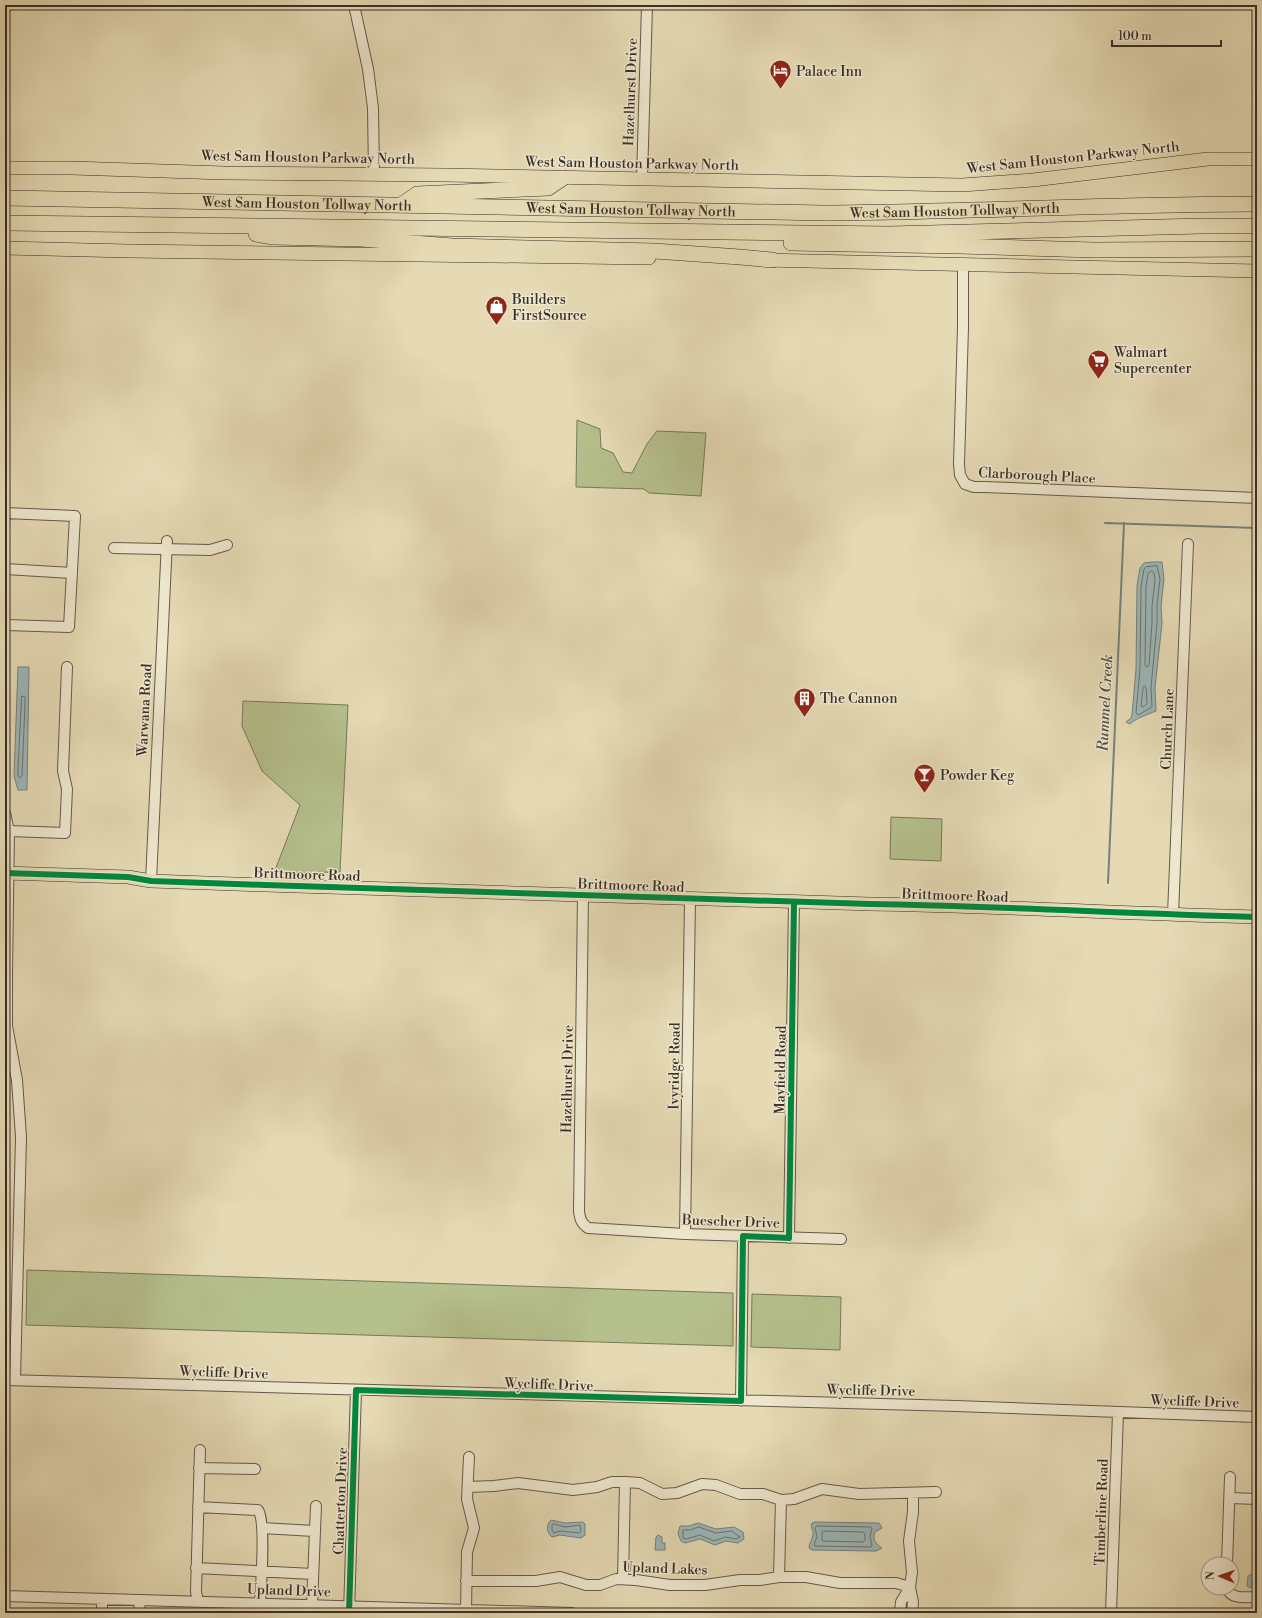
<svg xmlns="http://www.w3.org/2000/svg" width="1262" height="1618" viewBox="0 0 1262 1618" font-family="'Libre Bodoni',serif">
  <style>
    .green { fill: #b5c08d; stroke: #78785a }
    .water { fill: #9cb7b9; stroke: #75817f }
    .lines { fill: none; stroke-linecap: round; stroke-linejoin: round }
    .shore { stroke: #6b7370; stroke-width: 1 }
    .stream { stroke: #75817f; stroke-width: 2 }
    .minor-casing { stroke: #655a4a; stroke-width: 12 }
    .major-casing { stroke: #3a2f27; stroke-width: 14 }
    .highway-casing { stroke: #3a2f27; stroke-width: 16 }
    .minor { stroke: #eee7ce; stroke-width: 10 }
    .major { stroke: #e5dab4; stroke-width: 13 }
    .highway { stroke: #e5dab4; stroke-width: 15 }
    .cycleway-casing { stroke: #eee7ce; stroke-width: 8 }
    .cycleway { stroke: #00873e; stroke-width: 6 }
    .labels { text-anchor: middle; stroke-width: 3; stroke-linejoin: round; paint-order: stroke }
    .poi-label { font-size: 14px; fill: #3a2f27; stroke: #eee7ce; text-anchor: start }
    .street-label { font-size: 14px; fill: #3a2f27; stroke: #eee7ce }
    .water-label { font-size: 15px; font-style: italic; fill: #4e4a44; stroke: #eee7ce }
  </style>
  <rect width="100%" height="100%" fill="#e5dab4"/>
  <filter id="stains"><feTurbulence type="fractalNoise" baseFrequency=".005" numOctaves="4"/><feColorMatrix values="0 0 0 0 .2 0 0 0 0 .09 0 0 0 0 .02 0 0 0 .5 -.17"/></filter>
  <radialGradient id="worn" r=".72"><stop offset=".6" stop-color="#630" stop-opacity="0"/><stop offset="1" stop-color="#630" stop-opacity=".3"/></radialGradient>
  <path class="green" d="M577,420l23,9 1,19 12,5 10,19 9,1 15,-29 10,-13 49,2 -5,63 -52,-3 -5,-4 -68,-2z
    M243,701l105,4 -8,167 -66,1 26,-68 -38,-34 -20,-45z
    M891,817l51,2 -1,42 -51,-2z
    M5,1269h3l-1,55h-2z
    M27,1270l706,23v53l-707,-21z
    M752,1294l89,3 -1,53 -89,-3z"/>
  <path class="water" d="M1152,562h10l2,17 -3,27 1,17 -7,65 1,23c-9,4 -20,7 -26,13l-4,-2 5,-4 1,-3 4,-46 1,-83 3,-18 4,-5z
    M18,667h11l-2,123h-9l-4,-14z
    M551,1520l14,3 18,-1 2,2v11l-4,3 -21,-3 -8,2c-6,-5 -6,-12 -1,-17z
    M815,1522l64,1 3,5 -7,4c-3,8 1,12 7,16l-6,3 -64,-1 -3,-2c0,-5 3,-8 4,-13 1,-5 -3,-6 -1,-12z
    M698,1523l18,6 18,-2 9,5 1,7 -6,4 -12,-2 -11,4 -15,-6 -15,4 -4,-2 -3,-7 2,-8h9z
    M1257,1525v63l-9,-1 -1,-1 1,-10 6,-3 1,-45z
    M658,1535l4,2v6h3v7h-10l1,-13z"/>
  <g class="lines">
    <path class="shore" d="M1157,566l3,13 -3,26v18l-6,65 1,19 -14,8 -2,-2 4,-44 1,-82 3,-18 2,-2z
      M1152,571l2,2 1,7 -3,26v17l-3,42 -2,2 -2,-2 1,-78 2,-14z
      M1145,686l1,2 1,16 -4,3 -2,-1 2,-18z
      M22,696l3,1v7l-3,72 -2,2 -2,-2v-7z
      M554,1524l11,3 15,-2 1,6 -2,2 -19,-2 -6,2 -2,-3v-5z
      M817,1526l54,1 1,2 -2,7 2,10 -2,1 -55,-1 -1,-2 3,-7 -2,-9z
      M699,1527l17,6 16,-2 8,6 -4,2 -11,-2 -11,4 -14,-6 -14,4 -3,-1v-8h7z
      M824,1531l39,1 2,2v6l-2,2 -40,-1 -1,-1v-7z"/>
    <path class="stream" d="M1105,523l152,5
      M1108,883l16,-360"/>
    <defs>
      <path id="minor" d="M354,5l14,64 5,39 1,66
        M642,179l5,-174
        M963,264v63l-4,137 1,11 5,9 9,3h10l273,11
        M5,518v-5l70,3 -6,111 -64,-2
        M114,548l96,2 17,-5
        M5,569l67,4
        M5,813l4,18 -2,144v51l10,54 4,57 -6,243
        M9,831l56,2 2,-44 -4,-18 4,-104
        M151,881l16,-340
        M583,895l-4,316c1,8 2,12 9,17l97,6 156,5
        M1173,915l15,-371
        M685,1234l5,-335
        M789,1238l5,-336
        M5,1380l951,26 301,11
        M741,1401l2,-165
        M199,1468l56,1
        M468,1487l26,-1 24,-3 55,7 24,-3 15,-5h13l15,1 22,11 15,-1 25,-9 14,1 24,9h23l18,6 13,-1 28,-10 37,5 77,-2
        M1230,1498l27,1
        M198,1507l60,3c8,10 3,77 2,93
        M262,1528l52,3
        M1227,1564l3,-87
        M196,1568l117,6
        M779,1577l2,-77
        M623,1579l2,-97
        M466,1581h70l24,-4 26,8h14l16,-6 20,1 34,5h35l35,-5h20l19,-3h27l34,6h56l14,4
        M1227,1588c4,12 19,9 30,9
        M5,1596l567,17
        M198,1601l-2,-9 4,-142
        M312,1605l4,-99
        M466,1610l1,-58 7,-24 -7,-29 2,-42
        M102,1613v-14
        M139,1613l1,-13
        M349,1613l7,-223
        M900,1613l1,-11 9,-15
        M912,1613l1,-11 -3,-15 2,-15 -3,-31 4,-29v-19
        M1111,1613l7,-200"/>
      <path id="major" d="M5,168h67l152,5 221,2 517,10 71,-5 175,-21h49
        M5,248l124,3 520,7
        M763,260l494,11
        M5,873l123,4 23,4 114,4 605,19c129,2 258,10 387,13"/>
      <g id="highway">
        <path id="s1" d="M5,198l819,15c144,-1 289,-9 433,-9"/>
        <path d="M401,205l16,-11 131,-6 15,-10"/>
        <path d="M5,223l884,11 312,-8h56"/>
        <path d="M256,234l17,3 88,2 91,7 202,5 86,6 32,3"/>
        <path d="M791,243l168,3 135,4 163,-1"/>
      </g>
    </defs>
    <use href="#minor" class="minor-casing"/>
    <use href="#major" class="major-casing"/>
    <use href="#highway" class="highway-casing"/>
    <use href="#minor" class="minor"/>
    <use href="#major" class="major"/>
    <use href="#highway" class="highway"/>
    <defs>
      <path id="cycleway" d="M5,873l123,4 23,4 114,4 605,19c129,2 258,10 387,13
        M349,1613l7,-223 385,11 2,-165 46,2 5,-336"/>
    </defs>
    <use href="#cycleway" class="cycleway-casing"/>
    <use href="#cycleway" class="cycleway"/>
  </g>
  <defs>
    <symbol id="hotel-pin" viewBox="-11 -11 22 30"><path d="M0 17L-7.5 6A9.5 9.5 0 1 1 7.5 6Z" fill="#8f2418" stroke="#eee7ce"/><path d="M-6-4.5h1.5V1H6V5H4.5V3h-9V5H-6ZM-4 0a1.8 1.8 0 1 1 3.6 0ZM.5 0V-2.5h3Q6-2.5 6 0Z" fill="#fff"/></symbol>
    <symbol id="shop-pin" viewBox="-11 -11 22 30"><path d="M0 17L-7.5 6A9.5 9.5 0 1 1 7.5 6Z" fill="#8f2418" stroke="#eee7ce"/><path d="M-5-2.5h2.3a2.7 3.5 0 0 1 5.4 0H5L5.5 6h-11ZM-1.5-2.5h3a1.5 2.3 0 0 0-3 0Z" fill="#fff"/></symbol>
    <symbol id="supermarket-pin" viewBox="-11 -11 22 30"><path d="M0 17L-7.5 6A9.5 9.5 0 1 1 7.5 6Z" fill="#8f2418" stroke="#eee7ce"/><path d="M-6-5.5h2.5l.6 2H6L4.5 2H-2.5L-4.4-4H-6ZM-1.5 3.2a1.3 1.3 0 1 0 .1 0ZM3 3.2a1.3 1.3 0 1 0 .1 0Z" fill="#fff"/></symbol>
    <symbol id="building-pin" viewBox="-11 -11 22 30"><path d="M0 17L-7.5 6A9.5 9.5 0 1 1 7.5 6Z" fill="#8f2418" stroke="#eee7ce"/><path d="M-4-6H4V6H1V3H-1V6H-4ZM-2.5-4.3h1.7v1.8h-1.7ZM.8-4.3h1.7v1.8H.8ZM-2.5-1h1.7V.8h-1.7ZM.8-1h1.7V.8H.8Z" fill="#fff"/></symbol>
    <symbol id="bar-pin" viewBox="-11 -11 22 30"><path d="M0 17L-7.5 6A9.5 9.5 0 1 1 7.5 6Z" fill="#8f2418" stroke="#eee7ce"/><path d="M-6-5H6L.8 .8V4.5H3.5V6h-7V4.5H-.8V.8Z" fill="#fff"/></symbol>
  </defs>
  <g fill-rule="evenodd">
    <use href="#hotel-pin" x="768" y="58" width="25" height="34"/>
    <use href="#shop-pin" x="484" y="294" width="25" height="34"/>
    <use href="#supermarket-pin" x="1086" y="348" width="25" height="34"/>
    <use href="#building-pin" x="792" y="686" width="25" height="34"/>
    <use href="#bar-pin" x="912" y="762" width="25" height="34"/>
  </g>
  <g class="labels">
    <g class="poi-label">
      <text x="796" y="76">Palace Inn</text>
      <text x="512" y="304">Builders<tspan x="512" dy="16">FirstSource</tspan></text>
      <text x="1114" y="357">Walmart<tspan x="1114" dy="16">Supercenter</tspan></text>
      <text x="820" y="703">The Cannon</text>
      <text x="940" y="780">Powder Keg</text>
    </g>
    <g class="street-label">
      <text transform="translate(630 92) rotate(-88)" y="5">Hazelhurst Drive</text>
      <text transform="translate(308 157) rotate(1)" y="5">West Sam Houston Parkway North</text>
      <text transform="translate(1073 157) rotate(-6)" y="5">West Sam Houston Parkway North</text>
      <text transform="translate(632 163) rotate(1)" y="5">West Sam Houston Parkway North</text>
      <text dy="5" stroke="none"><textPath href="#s1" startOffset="302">West Sam Houston Tollway North</textPath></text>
      <text dy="5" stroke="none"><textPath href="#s1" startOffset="626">West Sam Houston Tollway North</textPath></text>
      <text dy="5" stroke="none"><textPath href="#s1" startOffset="950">West Sam Houston Tollway North</textPath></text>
      <text transform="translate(1037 475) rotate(3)" y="5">Clarborough Place</text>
      <text transform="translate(144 710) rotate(-87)" y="5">Warwana Road</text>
      <text transform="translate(1167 729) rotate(-88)" y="5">Church Lane</text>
      <text transform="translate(307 874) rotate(2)" y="5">Brittmoore Road</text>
      <text transform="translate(631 885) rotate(2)" y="5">Brittmoore Road</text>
      <text transform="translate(955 895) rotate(2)" y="5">Brittmoore Road</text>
      <text transform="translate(674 1066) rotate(-89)" y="5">Ivyridge Road</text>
      <text transform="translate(780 1070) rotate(-89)" y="5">Mayfield Road</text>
      <text transform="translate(567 1079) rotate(-89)" y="5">Hazelhurst Drive</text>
      <text transform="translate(731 1221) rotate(2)" y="5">Buescher Drive</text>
      <text transform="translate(224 1372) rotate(2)" y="5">Wycliffe Drive</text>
      <text transform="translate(549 1384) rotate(2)" y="5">Wycliffe Drive</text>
      <text transform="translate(871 1390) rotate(1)" y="5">Wycliffe Drive</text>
      <text transform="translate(1195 1401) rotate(2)" y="5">Wycliffe Drive</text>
      <text transform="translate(340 1501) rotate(-88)" y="5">Chatterton Drive</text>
      <text transform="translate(1101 1512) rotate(-88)" y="5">Timberline Road</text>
      <text transform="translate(665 1568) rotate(2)" y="5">Upland Lakes</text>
      <text transform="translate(289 1590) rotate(2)" y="5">Upland Drive</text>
    </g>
    <g class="water-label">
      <text transform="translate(1105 703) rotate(-87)" y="5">Rummel Creek</text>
    </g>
  </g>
  <rect width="1262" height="1618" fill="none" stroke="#e5dab4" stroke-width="20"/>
  <rect x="6" y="6" width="1250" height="1606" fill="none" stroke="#3a2f27" stroke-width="2"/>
  <rect x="10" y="10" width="1242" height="1598" fill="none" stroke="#3a2f27"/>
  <g transform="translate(1220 1576) rotate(272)"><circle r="19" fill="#eee7ce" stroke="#a69d8b"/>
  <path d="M0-3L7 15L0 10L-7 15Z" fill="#8f2418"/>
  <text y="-6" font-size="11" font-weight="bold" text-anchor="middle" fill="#3a2f27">N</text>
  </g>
  <path d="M1112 40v6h109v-6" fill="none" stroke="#3a2f27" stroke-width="2"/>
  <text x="1118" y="40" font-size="12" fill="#3a2f27" stroke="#eee7ce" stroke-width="3" paint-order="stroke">100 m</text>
  <rect width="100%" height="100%" filter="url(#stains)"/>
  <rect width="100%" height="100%" fill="url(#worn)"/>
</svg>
